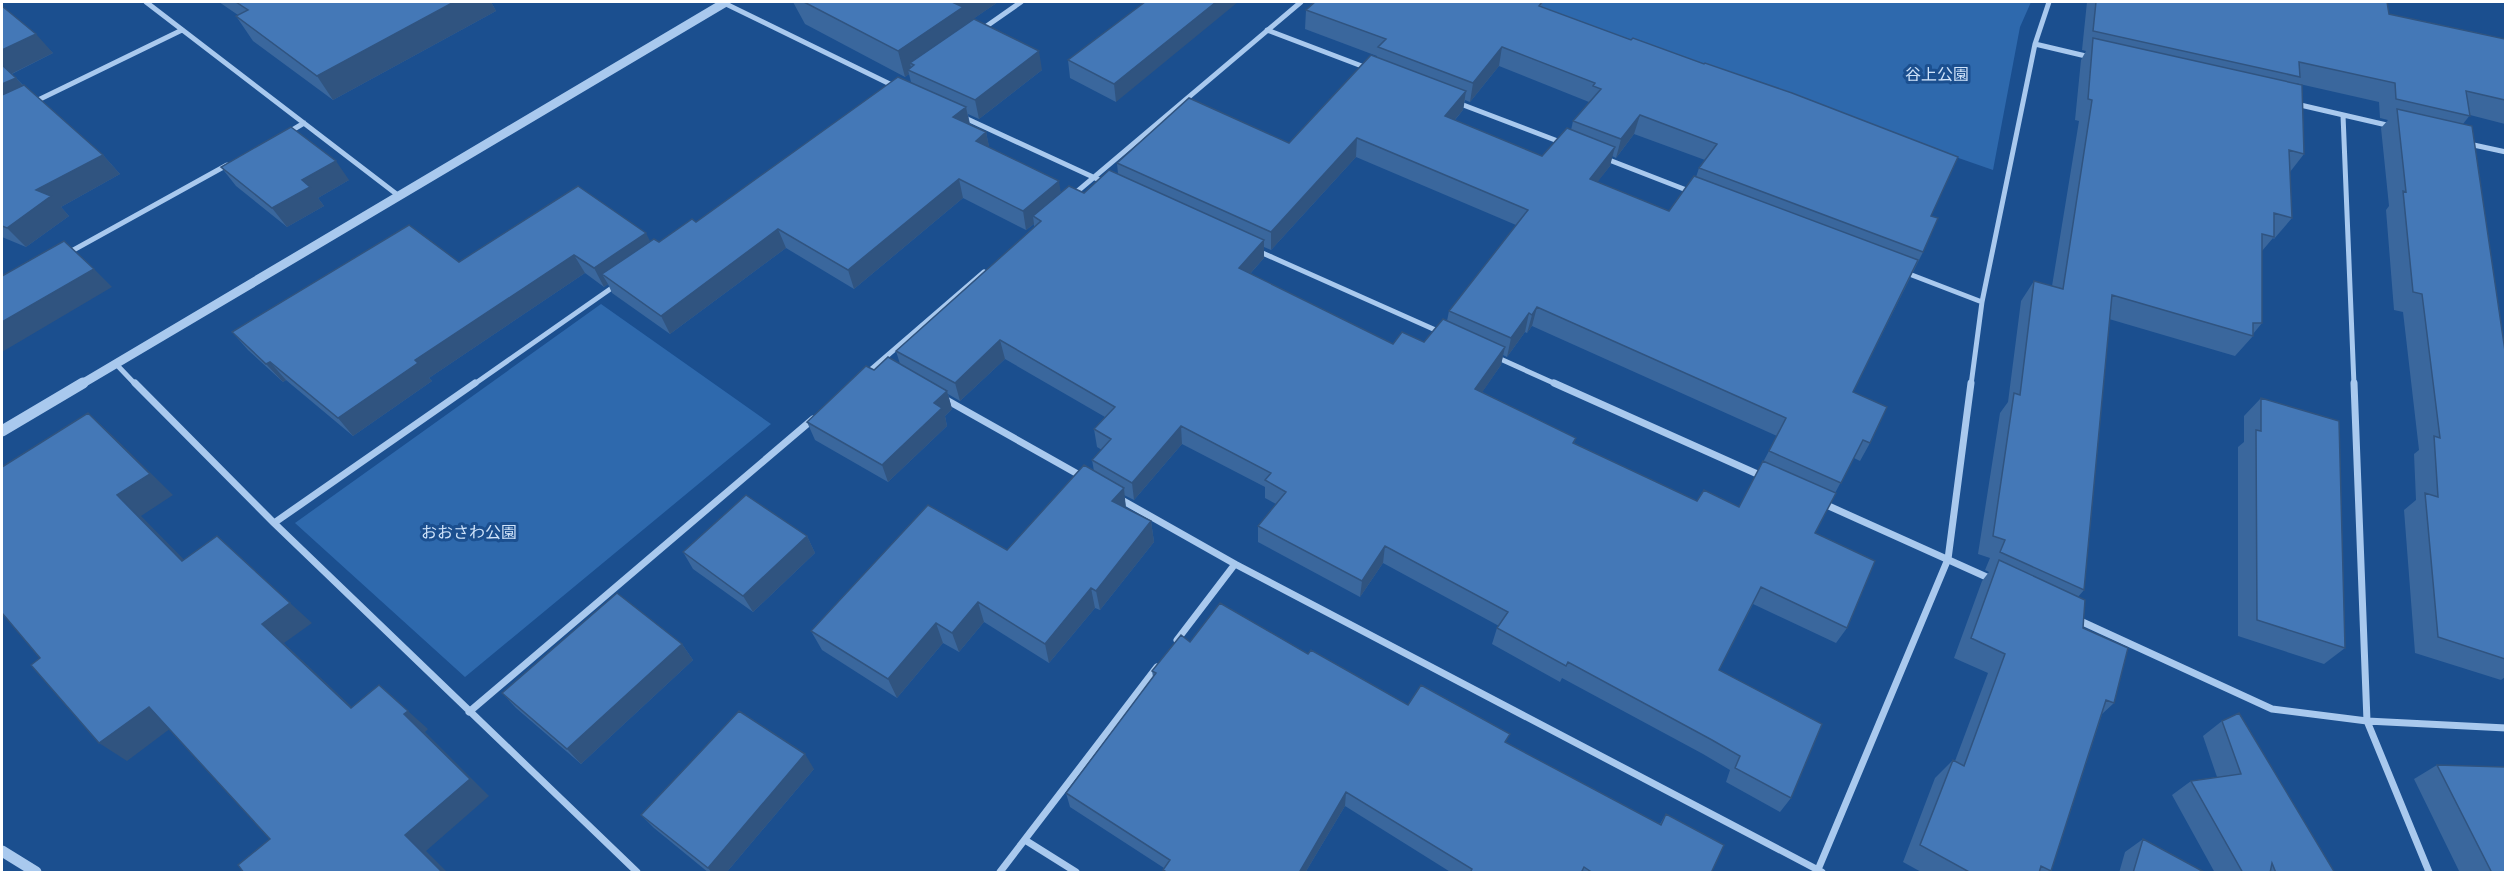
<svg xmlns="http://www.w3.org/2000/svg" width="2507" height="874" viewBox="0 0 2507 874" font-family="'Work Sans','Noto Sans JP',sans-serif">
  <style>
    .green { fill: #2e69ad }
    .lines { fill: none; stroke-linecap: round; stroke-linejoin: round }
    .minor-far1 { stroke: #a9c9ee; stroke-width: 5 }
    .minor { stroke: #a9c9ee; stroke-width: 7 }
    .tertiary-far1 { stroke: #a9c9ee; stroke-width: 9 }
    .tertiary { stroke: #a9c9ee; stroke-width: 11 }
    .wall { fill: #3a679d; fill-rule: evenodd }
    .shaded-wall { fill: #305480 }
    .building { fill: #4478b7; stroke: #305480; stroke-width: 1.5 }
    .labels { text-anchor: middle; stroke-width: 6; stroke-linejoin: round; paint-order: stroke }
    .park-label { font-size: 16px; fill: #cfe3fa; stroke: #1b4f8f }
  </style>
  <rect width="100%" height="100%" fill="#1b4f8f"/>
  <path class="green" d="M1510,2h521l-11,25 -27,143z
    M601,304l170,120 -306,253 -170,-154z"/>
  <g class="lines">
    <path class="minor-far1" d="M146,2l253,194
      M724,3l172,84
      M981,30l40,-28
      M1267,30l100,38
      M2035,44l55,13
      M34,102l148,-72
      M1458,103l105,40
      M2296,104l95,22
      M2343,115l11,270
      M963,117l143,66
      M289,132l15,-9
      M2469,144l37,8
      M1604,158l85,33
      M1073,195l228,-193
      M1258,251l182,81
      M68,253l159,-88
      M1904,272l78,30
      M1496,357l62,28
      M116,364l20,21
      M867,373l117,-101
      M473,385l143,-100
      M1971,385l11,-83 53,-258 14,-42"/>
    <path class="minor" d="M135,383l139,140 363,349
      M1554,383l210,94
      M2354,383l13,338 62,151
      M943,398l140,79
      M1120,499l115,65 587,308
      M1822,503l169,76
      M274,523l201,-140
      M2076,619l196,90 95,12 139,7
      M1177,640l58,-76
      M469,712l344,-293
      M1025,840l51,32
      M1000,872l157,-205
      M1817,872l131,-313 23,-176"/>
    <path class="tertiary-far1" d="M80,385l646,-383"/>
    <path class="tertiary" d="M2,431l81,-48
      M2,851l34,21"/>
  </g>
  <path class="wall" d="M219,2h272l5,9 -163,89 -80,-59 -17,-25 2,-1z
    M793,2h205l-31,21 75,47 -63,49 -11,-5 2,10 16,8 3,15 72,45 23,1 34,-19 -1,-11 172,-20 88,-86v-1l-72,-27 1,-19 237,-8 -1,5 389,209 -8,36 -70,140 17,51 -10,18 -6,-3 -19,35 -20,40 32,95 -11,15 -83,-39 -34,66 72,128 -11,14 -54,-30 4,-12 -27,-16 -141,-76 -2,4 -68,-38 5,-16 2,-2 -116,-63 -23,34 -102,-55v-16l18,-22 -11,-6v-11l-83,-43 -48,56 -10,-5 2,13 25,13 3,21 -54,68 -5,-2 -46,55 -65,-41 -25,30 -16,-9 -46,55 -75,-48 -11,-19 196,-81 87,-79 -2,-11 10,-10 -5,-3 -3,-18 11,-12 -100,-58 -45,42 -12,-7 4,15 -7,7 2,10 -59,56 -73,-42 -8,-18 67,-52 26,-6 -4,-13 138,-124v-3l-8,6 -63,-32 -109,91 -68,-41 -116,86 -58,-41 -4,-9 -4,3 -19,-14 -156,105 3,3 -79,55 -67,-56 -3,2 -35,-32 -16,-18 227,-70 191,-21 9,1 37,-20 215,-140 -2,-8 -4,3 -100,-53zM1499,66l90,36 -16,19 -2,9 -29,26 -87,-36 8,-10 2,-10 5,2zM1634,134l71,26 -6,8 -3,9 -27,34 -72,-29 13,-16 2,-10 4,2zM1356,157l160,68 -67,86 -2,10 -23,21 -31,2 -143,-70 14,-16v-11l7,3zM1532,326l245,110 -38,71 -42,-6 -123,-58 2,-5 -94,-46 19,-27 2,-10 4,2 18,-25 2,1z
    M1145,2l-29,100 -46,-24 -2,-18z
    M2087,2h300l2,12 116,25v85l-35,-9 -7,9 42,227v326l-4,3 -86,-27 -11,-143 12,-10 -2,-46 5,-4 -16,-138 -9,-2 -8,-100 3,-4 -8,-78 7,-8 -8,-2 -1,-16 -84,-19 9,71 -14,18 2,46 -18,21 -1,-1 -11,13v72l-9,11v2l-18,20 -126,-37 -25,271 -6,7 5,31 31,75 -12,11 -51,157 -2,2h-126l-20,-11 32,-84 18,-18 2,1 33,-88 -34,-15 28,-77 7,-9 -4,-2 5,-12 -12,-4 22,-141 8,-11 13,-101 13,-20 18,5 27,-165 -4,-1 6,-60 5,-9 -4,-1z
    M2,6l51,47 -41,21 11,11 80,70 17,19 -59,33 8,9 -43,31 -24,-10z
    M221,167l128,13 -31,18 6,8 -37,21 -51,-41z
    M2261,398l84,250 -21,16 -86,-28v-189l6,-5v-26z
    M807,536l8,17 -62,59 -60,-43 -10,-17z
    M1190,642l118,12 100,51 99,38 153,81 6,-10 45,59h-259l-107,-67 -40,67h-141l-1,-3 1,-2 -94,-61 -4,-14 87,-116 -1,-6z
    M682,644l11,16 -112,104 -65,-56 -14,-15z
    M2222,721l113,152h-120l-43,-78 19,-14 26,-4 -14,-41z
    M2437,765l68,108h-45l-46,-94z
    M814,769l-88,104h-17l-55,-45 -13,-13z
    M2143,839l63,34h-87l6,-21z"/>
  <path class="shaded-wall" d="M454,2h37l5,9 -163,89 -16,-24z
    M956,2h42l-32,22 -52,41 -4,-2 2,9 -4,-2 1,4 -4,3 -7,-26z
    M1216,2h22l-122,100 -2,-18z
    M36,34l17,19 -44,22 -7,-8v-17z
    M1502,47l-3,19 -29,36 3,-19z
    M1039,51l3,19 -63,49 -4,-19z
    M16,78l17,19 -31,16v-29z
    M1466,91l-3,19 -21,25 3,-19z
    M966,107l4,19 -17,-9z
    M1640,115l-6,19 -18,24 5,-19z
    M986,132l4,19 -14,-10z
    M1357,138l-1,19 -85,93v-18z
    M1615,147l-5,19 -25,32 5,-19z
    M103,155l17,19 -59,33 8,9 -43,31 -19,-19 29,-38z
    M336,161l13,19 -31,18 6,8 -37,21 -15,-19 30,-28z
    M959,179l4,19 -109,91 -6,-19z
    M1059,181l3,19 -29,16 1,8 -8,6 -3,-19z
    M778,229l8,19 -116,86 -9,-18z
    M646,233l9,18 -53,23 6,10 -4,3 -10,-19z
    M1264,240v18l-25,28v-18z
    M574,255l11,18 -156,105 3,3 -79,55 -15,-18 77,-58z
    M94,269l18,18 -110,65v-30z
    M1537,307l-5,19 -5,7 5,-18z
    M1529,313l-4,19 -18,25 4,-19z
    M1000,340l5,19 -45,42 -5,-18z
    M1505,347l-4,18 -29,42 3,-18z
    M270,362l16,18 -3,2 -17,-18z
    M947,391l5,18 -7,7 2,10 -59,56 -6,-17 52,-62z
    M88,413l24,22 61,60 -32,21 64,65 -23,-20 -65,-66z
    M1181,426l1,18 -48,56 -2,-17z
    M1124,488l2,21 -14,-8z
    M1151,521l3,21 -54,68 -4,-19z
    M217,536l95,87 -28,20 88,83 -21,-18 -89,-84z
    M807,536l8,17 -62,59 -10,-16z
    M1385,546l-2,17 -23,34 2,-16z
    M1091,588l4,20 -46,55 -4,-19z
    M978,602l6,20 -25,30 -7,-19z
    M936,623l7,20 -46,55 -9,-19z
    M682,644l11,16 -112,104 -14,-15z
    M379,685l49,44 -3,3 64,64 -63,55 22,22h-5l-38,-38 -1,-121z
    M149,707l26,18 -48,36 -28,-18z
    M805,754l9,15 -88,104h-14l-4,-5z
    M1346,792l-1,14 -40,67h-6z"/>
  <path class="building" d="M236,2h218l-137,74 -81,-60 12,-6z
    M804,2h152l-2,1 9,4 -65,44z
    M1145,2h71l-102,82 -46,-24z
    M1315,2h227l-3,4 92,34 2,-2 71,26 1,-1 87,30 166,64 -27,59 7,2 -15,34 -224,-84 18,-24 -77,-29 -19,24 -48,-18 28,-32 -8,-3 2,-3 -93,-36 -29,36 -95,-36 8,-8 -80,-29z
    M2096,2h291l2,12 116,25v61l-39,-9 4,25 -74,-17 -1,-16 -96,-21 1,15 -207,-46z
    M2,6l34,28 -34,16z
    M974,19l65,32 -64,49 -67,-30 6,-5 -4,-2z
    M2093,38l209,47 2,69 -15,-4 3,68 -18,-5v24l-12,-3v89h-9v13l-141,-41 -28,295 -84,-38 5,-12 -12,-4 21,-143 6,2 14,-114 29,8 29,-189 -4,-1z
    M1371,55l95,36 -21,25 97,40 25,-28 48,19 -25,32 79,32 25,-35 224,84 -65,132 34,15 -17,36 -7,-3 -22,43 -72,-32 17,-33 -249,-111 -5,8 -3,-2 -18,25 -62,-27 79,-101 -171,-72 -86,94 -154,-69 72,-65 100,45z
    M2,65l14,13 -14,6z
    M898,77l68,30 -13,10 33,15 -10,9 83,40 -36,30 -64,-32 -111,91 -70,-41 -117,87 -59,-42 52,-35 5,3 33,-23 4,3z
    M24,85l79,70 -67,35 15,6 -44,32 -5,-2v-131z
    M2397,109l75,17 33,225v308l-67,-22 -13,-144 13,4 -4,-61 6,2 -18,-144 -9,-2 -10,-101 3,1z
    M291,127l45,34 -34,19 8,7 -38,21 -51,-41z
    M1109,170l155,70 -25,28 154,76 9,-12 22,10 19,-23 62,28 -30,42 101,49 -3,5 124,58 7,-11 35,17 24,-46 73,32 -21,40 60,28 -28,67 -86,-41 -42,83 103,54 -31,74 -56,-30 5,-12 -28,-16 -144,-78 -2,4 -69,-38 11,-16 -123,-66 -23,35 -104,-55 28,-34 -21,-12 6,-7 -90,-47 -49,57 -40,-23 19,-21 -17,-10 21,-22 -115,-67 -45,43 -59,-32 145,-130 -8,-5 36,-30 15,7z
    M578,186l68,47 -52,35 -20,-13 -159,105 3,3 -80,55 -68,-56 -4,2 -34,-32 177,-107 50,37z
    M64,241l30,28 -92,53v-46z
    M888,357l59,34 -13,12 8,5 -60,57 -75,-43 59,-56 8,4z
    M2261,398l78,23 6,227 -88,-28 -1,-190 5,1z
    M88,413l62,61 -33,21 65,66 35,-25 73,67 -28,21 89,84 28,-23 29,26 -4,3 66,65 -65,56 38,38h-199l-6,-8 32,-26 -121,-132 -50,36 -68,-78 9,-7 -38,-45v-146z
    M1084,465l40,23 -12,13 39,20 -55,70 -5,-3 -46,56 -67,-42 -26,31 -16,-10 -48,56 -77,-48 117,-126 79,45z
    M746,495l61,41 -64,60 -60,-44z
    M1999,560l86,40 -2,28 45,20 -14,55 -8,-3 -55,171 -10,-5 -2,7h-68l-51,-28 33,-85 11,6 41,-112 -34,-16z
    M617,593l65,51 -115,105 -65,-56z
    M1220,603l88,51 3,-4 97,55 13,-20 89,49 -5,8 156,83 5,-11 58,31 -13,28h-118l-9,-6 -3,6h-111l2,-4 -126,-77 -47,81h-131l-5,-3 7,-10 -104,-67 90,-120 -4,-2 29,-36 9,7z
    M739,711l66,43 -97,114 -67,-53z
    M2239,713l96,160h-59l-4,-10 -2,10h-27l-52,-92 50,-7 -19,-53z
    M2437,765l68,2v106h-13z
    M2143,839l63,34h-73z"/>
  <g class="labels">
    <g class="park-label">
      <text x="1937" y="80">谷上公園</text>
      <text x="469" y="538">おおさわ公園</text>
    </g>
  </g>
  <rect width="2507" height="874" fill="none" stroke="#ffffff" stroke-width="6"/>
</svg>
